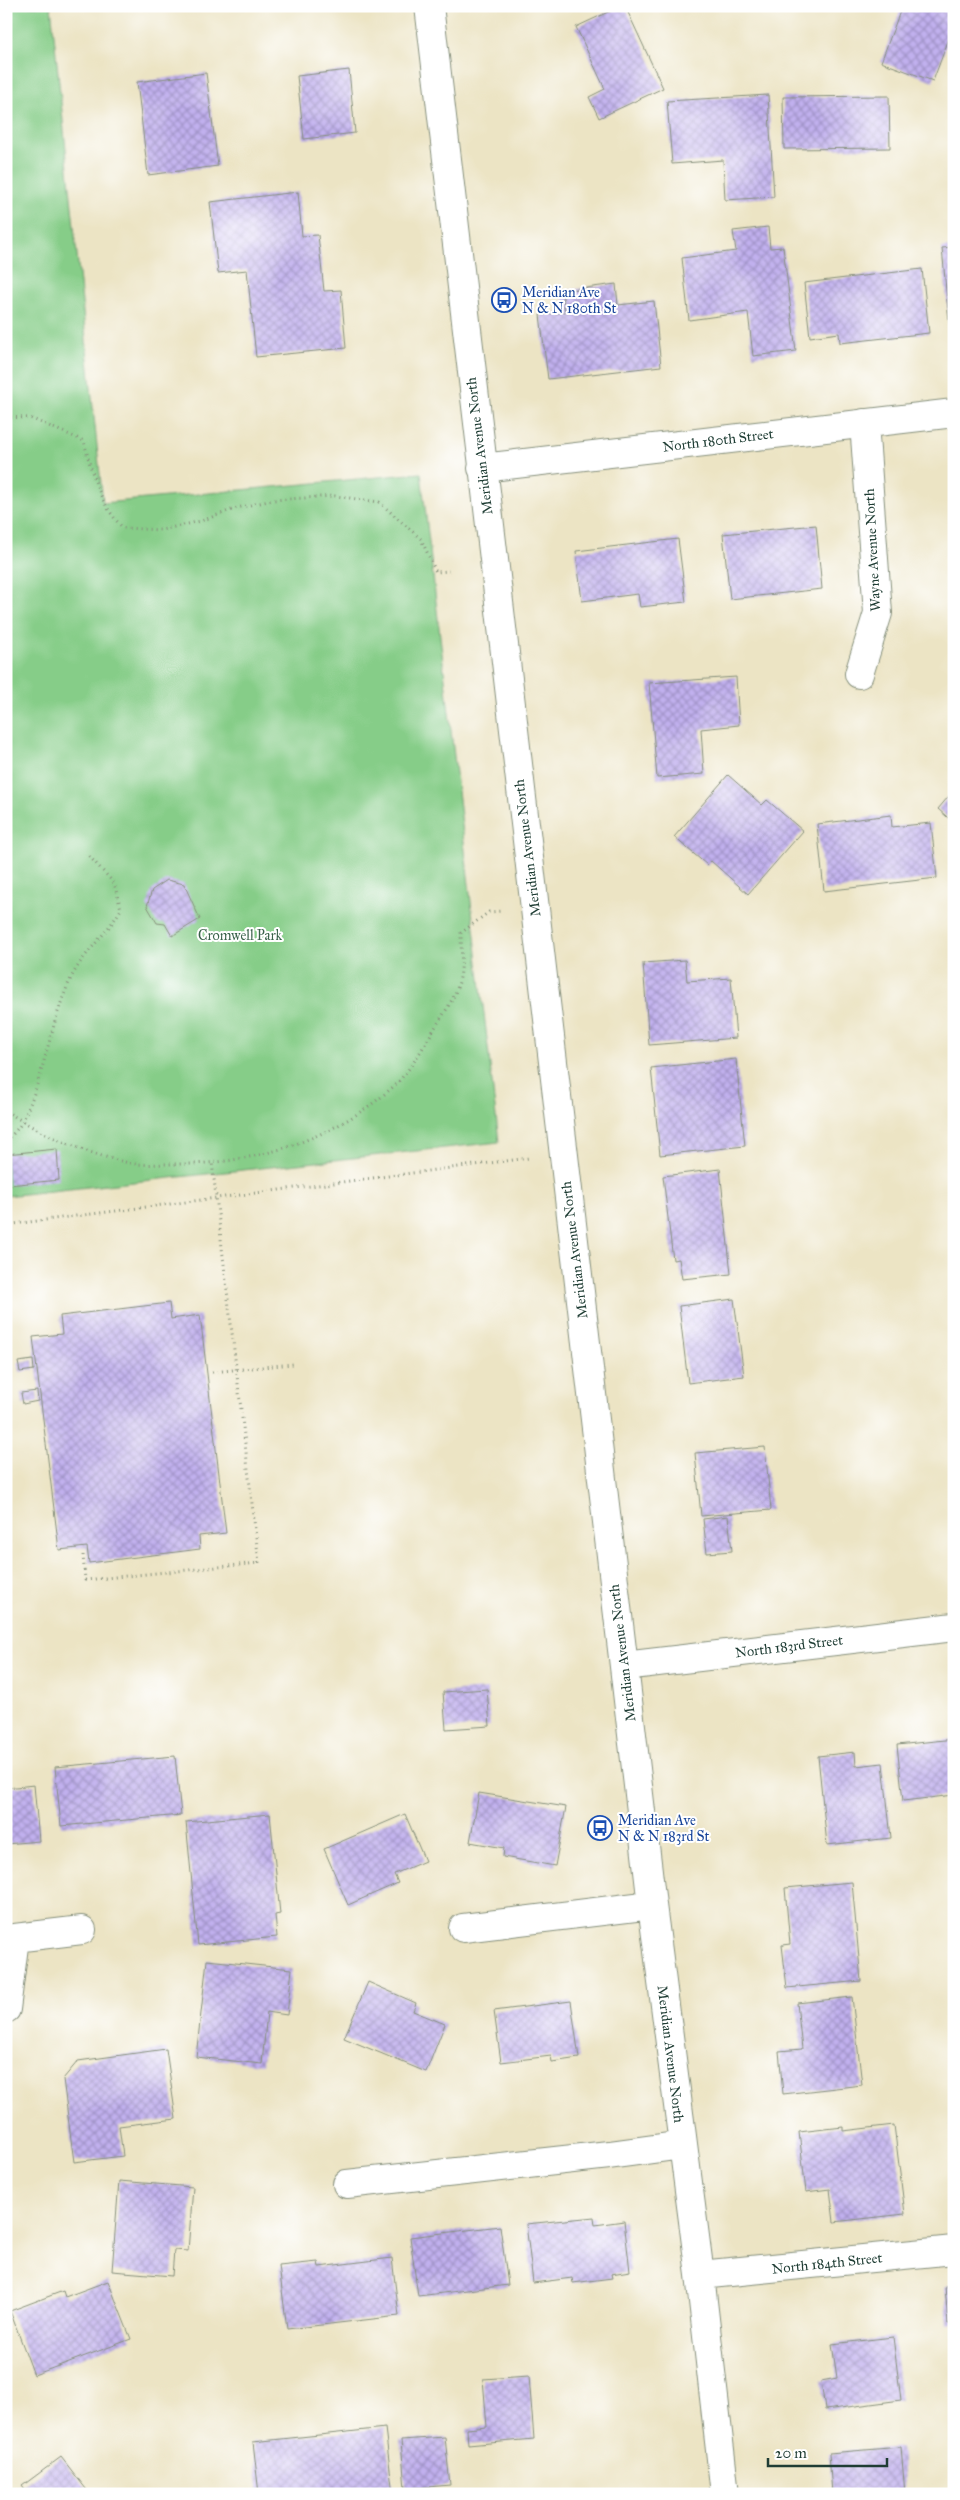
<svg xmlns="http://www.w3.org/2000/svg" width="960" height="2500" viewBox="0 0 960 2500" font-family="'IM FELL Great Primer',serif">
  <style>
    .park { fill: #86cd88; stroke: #52855e }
    .building { fill: url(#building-cross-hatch) }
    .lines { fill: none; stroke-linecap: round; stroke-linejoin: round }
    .minor-casing { stroke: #86907c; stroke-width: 30 }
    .path { stroke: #86907c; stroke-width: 3; stroke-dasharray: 1 4; stroke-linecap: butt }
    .minor { stroke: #fff; stroke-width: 28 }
    .labels { text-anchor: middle; stroke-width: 4; stroke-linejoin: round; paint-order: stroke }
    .transit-label { font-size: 14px; fill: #164399; stroke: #fff; text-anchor: start }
    .street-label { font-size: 14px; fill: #1f3d34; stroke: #fff }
    .park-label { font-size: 14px; fill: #396149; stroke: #fff }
  </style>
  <defs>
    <pattern id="building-cross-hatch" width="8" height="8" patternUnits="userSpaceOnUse" patternTransform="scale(1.25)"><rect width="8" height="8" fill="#c1b0ee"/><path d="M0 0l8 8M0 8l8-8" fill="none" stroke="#9c90c2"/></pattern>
  </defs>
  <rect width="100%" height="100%" fill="#fff"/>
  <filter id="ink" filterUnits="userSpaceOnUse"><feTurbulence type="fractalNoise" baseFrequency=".02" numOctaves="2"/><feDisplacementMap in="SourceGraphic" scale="10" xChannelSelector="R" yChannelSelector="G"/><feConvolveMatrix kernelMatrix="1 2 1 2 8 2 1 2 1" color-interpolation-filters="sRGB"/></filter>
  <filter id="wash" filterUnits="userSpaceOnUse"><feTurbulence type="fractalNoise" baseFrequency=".0096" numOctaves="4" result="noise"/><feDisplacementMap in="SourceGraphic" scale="20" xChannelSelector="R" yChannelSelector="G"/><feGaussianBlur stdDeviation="1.12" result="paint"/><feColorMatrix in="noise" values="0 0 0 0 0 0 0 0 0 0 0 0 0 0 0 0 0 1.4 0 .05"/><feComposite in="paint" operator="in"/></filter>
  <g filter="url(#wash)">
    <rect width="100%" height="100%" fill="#ece4c4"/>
    <path class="park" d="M6,6h45l52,497 318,-30 78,669 -493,54z
      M6,1662l8,54h-8z"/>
    <g id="blocks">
      <path class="building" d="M621,6h4l38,82 -64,30 -10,-21 16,-8 -29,-62z
        M902,6h52v19l-21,56 -52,-19z
        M349,70l6,63 -51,6 -7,-63z
        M206,73l12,93 -70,9 -11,-93z
        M768,95l6,102 -49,3 -2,-40 -51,4 -5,-63z
        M889,96l1,52 -106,1 -1,-52z
        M298,192l4,44 16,-1 6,56 17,-1 5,58 -90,9 -9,-87 -29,3 -8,-71z
        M768,227l2,21 13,-1 13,104 -43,5 -5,-44 -59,8 -7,-62 54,-7 -3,-20z
        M954,247v84h-4l-8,-83z
        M922,269l7,64 -89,10 -1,-10 -29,4 -6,-54z
        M616,284l2,21 36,-4 7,65 -113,13 -8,-64 25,-3 -3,-21z
        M816,525l6,64 -92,10 -7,-65z
        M678,539l8,63 -46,5 -2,-13 -56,7 -6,-50z
        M736,677l3,48 -38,4 3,45 -47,4 -8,-95z
        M728,775l34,30 5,-5 36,31 -55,63 -37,-33 -4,4 -33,-28z
        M954,790v33l-16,-14z
        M891,815l1,12 39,-4 6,55 -113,13 -7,-67z
        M167,880l17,4 16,35 -28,17 -7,-12 -8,-1 -10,-17 5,-16z
        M685,960l2,21 44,-3 5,60 -87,7 -6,-82z
        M736,1059l9,87 -85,9 -9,-87z
        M57,1149l2,31 -50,5 -3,-31z
        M720,1169l11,105 -49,5 -3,-20 -6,1 -10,-84z
        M734,1299l10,77 -56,7 -9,-77z
        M169,1303l2,16 29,-4 26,218 -27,3 1,13 -111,14 -2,-16 -28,3 -26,-213 29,-3 -2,-18z
        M33,1360l1,10 -14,2 -2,-10z
        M37,1391l1,10 -15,3 -2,-11z
        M765,1447l6,63 -70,6 -6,-63z
        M728,1516l4,35 -25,2 -4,-34z
        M487,1689l3,37 -44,3 -3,-37z
        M954,1739v56l-51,6 -6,-56z
        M855,1752l1,14 27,-3 8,75 -64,7 -9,-89z
        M175,1756l6,59 -120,11 -6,-59z
        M34,1785l5,56 -33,3v-56z
        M479,1793l87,14 -11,59 -52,-9 1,-9 -34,-6z
        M270,1814l10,100 -5,1 2,22 -79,8 -12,-123z
        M405,1814l20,47 -31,13 4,9 -50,22 -24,-56z
        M852,1882l9,99 -74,7 -5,-43 8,-1 -5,-56z
        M207,1960l85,9 -5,46 -20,-3 -5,52 -66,-7z
        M368,1982l48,21 -3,8 32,13 -19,48 -82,-34z
        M852,1997l10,88 -79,9 -4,-43 23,-2 -5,-46z
        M571,2001l8,57 -27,4 -1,-6 -50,6 -7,-51z
        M166,2049l10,70 -57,7 4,30 -49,6 -11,-83 15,-18z
        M894,2125l11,89 -71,8 -4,-33 -24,3 -7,-60 44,-5v4z
        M119,2181l74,6 -5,64 -14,-1 -2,26 -60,-5z
        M594,2217l1,8 29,-4 6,50 -19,3 1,4 -39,5 -1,-5 -39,5 -7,-59z
        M500,2226l8,59 -90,11 -8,-59z
        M392,2258l7,58 -112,13 -8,-63 39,-4 1,5z
        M108,2281l23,58 -97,36 -24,-64 53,-20 2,6z
        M954,2285v38l-6,1 -3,-38z
        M893,2337l8,63 -76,10 -4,-29 16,-3 -5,-34z
        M529,2376l5,63 -66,6 -1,-16 20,-2 -4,-48z
        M385,2428l8,66h-134l-6,-52z
        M445,2437l5,48 -45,4 -4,-49z
        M901,2447l4,47h-73l-3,-41z
        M61,2457l29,37h-62l-6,-8z"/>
    </g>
  </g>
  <g filter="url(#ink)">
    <use href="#blocks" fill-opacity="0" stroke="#86907c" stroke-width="1"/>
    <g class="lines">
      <defs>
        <path id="minor" d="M429,6l223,1899 48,370 25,219
          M482,468l472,-55
          M859,674l19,-61 -14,-190
          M624,1666l330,-39
          M463,1928l189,-23
          M6,1939l76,-9
          M6,2009l9,-71
          M347,2184l262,-29 74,-10
          M700,2275l254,-25"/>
      </defs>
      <use href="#minor" class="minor-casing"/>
      <path class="path" d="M6,417l24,1 54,23c8,33 15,62 39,87l38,2 40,-9 36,-13 36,-8 62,-4 44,6 42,37 15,33 13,-1
        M6,1111c38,25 85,45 129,53 11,1 23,0 34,0 81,2 163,-23 224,-77 16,-15 30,-39 41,-58 9,-14 21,-31 25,-47 4,-15 2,-34 2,-49l28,-21 12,-1
        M6,1141c6,-6 13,-13 17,-21 22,-45 27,-98 49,-144 13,-25 36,-43 49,-67l-7,-26 -26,-28
        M6,1225l523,-67
        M212,1372l81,-8
        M83,1555l2,25 174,-17 -47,-401"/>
      <use href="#minor" class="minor"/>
    </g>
  </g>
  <defs>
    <symbol id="bus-ring" viewBox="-11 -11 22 22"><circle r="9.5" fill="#fff" stroke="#1a4fb4" stroke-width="1.5"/><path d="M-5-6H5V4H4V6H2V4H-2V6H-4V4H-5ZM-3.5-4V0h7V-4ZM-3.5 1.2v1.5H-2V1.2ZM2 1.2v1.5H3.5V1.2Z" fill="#1a4fb4"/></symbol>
  </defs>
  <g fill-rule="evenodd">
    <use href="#bus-ring" x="490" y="286" width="28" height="28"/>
    <use href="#bus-ring" x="586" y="1814" width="28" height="28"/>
  </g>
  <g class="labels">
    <g class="transit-label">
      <text x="522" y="297">Meridian Ave<tspan x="522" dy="16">N &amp; N 180th St</tspan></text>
      <text x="618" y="1825">Meridian Ave<tspan x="618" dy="16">N &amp; N 183rd St</tspan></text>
    </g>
    <g class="street-label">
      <text transform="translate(718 440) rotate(-7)" y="5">North 180th Street</text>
      <text transform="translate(479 446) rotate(-97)" y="5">Meridian Avenue North</text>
      <text transform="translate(872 550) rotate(-93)" y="5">Wayne Avenue North</text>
      <text transform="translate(527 848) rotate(-97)" y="5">Meridian Avenue North</text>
      <text transform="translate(574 1250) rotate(-97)" y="5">Meridian Avenue North</text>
      <text transform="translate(789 1646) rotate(-7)" y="5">North 183rd Street</text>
      <text transform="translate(622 1653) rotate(-97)" y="5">Meridian Avenue North</text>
      <text transform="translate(671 2054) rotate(83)" y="5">Meridian Avenue North</text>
      <text transform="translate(827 2263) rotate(-6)" y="5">North 184th Street</text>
    </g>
    <g class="park-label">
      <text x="240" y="940">Cromwell Park</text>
    </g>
  </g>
  <rect width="960" height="2500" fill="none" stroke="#fff" stroke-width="25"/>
  <path d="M768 2458v8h119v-8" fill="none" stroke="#1f3d34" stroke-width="2.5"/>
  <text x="775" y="2458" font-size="15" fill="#1f3d34" stroke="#ffffff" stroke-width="4" paint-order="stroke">20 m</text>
</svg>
